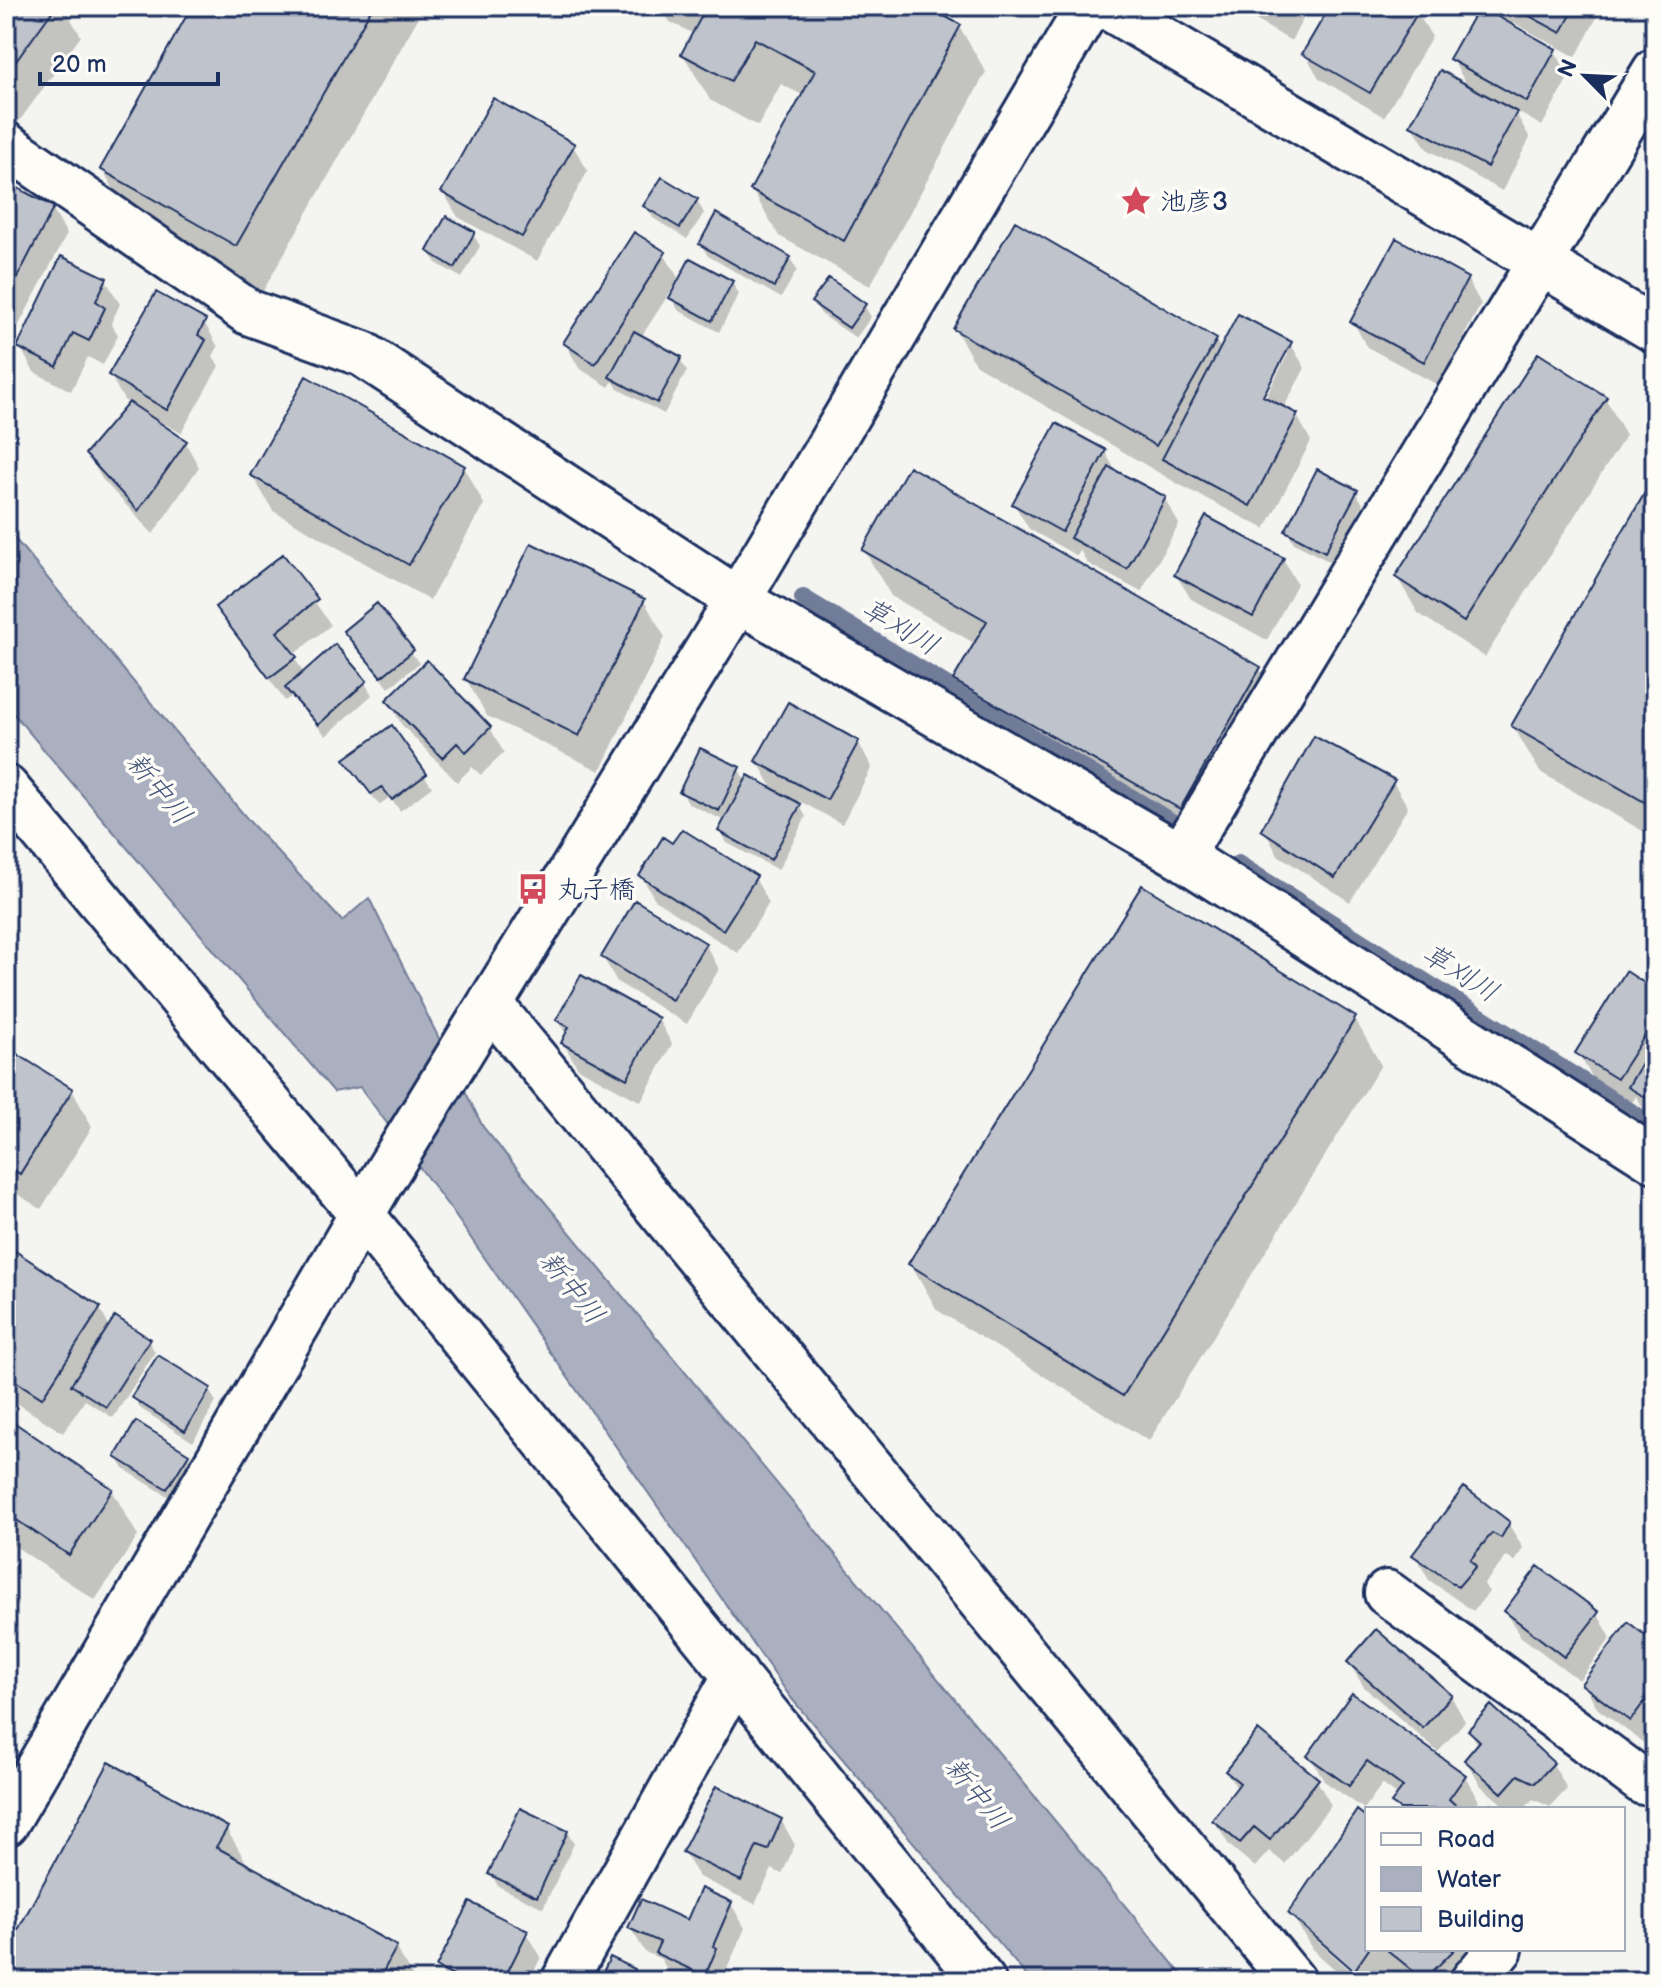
<svg xmlns="http://www.w3.org/2000/svg" width="1661" height="1987" viewBox="0 0 1661 1987" font-family="'Balsamiq Sans','Klee One',sans-serif">
  <style>
    .water { fill: #aab0bf; stroke: #717c98; stroke-width: 2 }
    .shadow { fill: #0003; fill-rule: evenodd }
    .lines { fill: none; stroke-linecap: round; stroke-linejoin: round }
    .stream { stroke: #717c98; stroke-width: 18 }
    .building { fill: #bfc3cc; stroke: #1b2f5e; stroke-width: 2 }
    .minor-casing { stroke: #1b2f5e; stroke-width: 50 }
    .minor { stroke: #fdfcf7; stroke-width: 44 }
    .labels { text-anchor: middle; stroke-width: 7; stroke-linejoin: round; paint-order: stroke }
    .poi-label { font-size: 26px; fill: #1b2f5e; stroke: #fdfcf7; text-anchor: start }
    .water-label { font-size: 28px; font-style: italic; fill: #46567b; stroke: #fdfcf7 }
  </style>
  <rect width="100%" height="100%" fill="#f4f4f1"/>
  <filter id="ink" filterUnits="userSpaceOnUse"><feTurbulence type="fractalNoise" baseFrequency=".0125" numOctaves="2"/><feDisplacementMap in="SourceGraphic" scale="16" xChannelSelector="R" yChannelSelector="G"/><feConvolveMatrix kernelMatrix="1 2 1 2 8 2 1 2 1" color-interpolation-filters="sRGB"/></filter>
  <g filter="url(#ink)">
    <path class="water" d="M6,528l243,293 93,100 27,-23 114,229 704,854h-156l-240,-283 -339,-487 -92,-124 -26,5 -328,-387z"/>
    <path class="shadow" d="M6,6h57l18,30 -71,98 -4,-3z
      M195,6h230l-162,285 -134,-76 -27,-46z
      M661,6h260l38,20 27,46 -116,214 -91,-50 -27,-46 52,-94 -23,-12 -23,42 -48,-26 -27,-46 11,-20 -24,-12z
      M1246,6h64l-19,35 -37,-22z
      M1322,6h85l10,6 15,25 -48,80 -65,-39 -14,-24 25,-44z
      M1481,6h122l-27,51 -62,-34 -2,4 43,24 14,25 -27,50 -28,-16 16,28 -28,53 -75,-42 -15,-24 56,-38 -16,-28z
      M573,146l15,25 -51,90 -79,-44 -15,-25z
      M6,184l46,25 15,25 -57,108 -4,-2z
      M697,201l7,12 -17,26 -34,-21 -7,-12z
      M473,234l7,12 -18,32 -26,-15 -7,-12z
      M701,244l89,14 7,12 -16,28 -73,-42z
      M664,254l16,27 52,1 7,12 -20,38 -41,-22 -6,-12 7,-14 -3,-1 -35,54 39,22 7,12 -23,43 -46,-25 -5,-8 -4,6 -30,-19 -14,-25z
      M1655,271v18l-5,-9z
      M105,279l15,25 -9,19 7,12 -15,30 -15,-8 -17,34 -37,-19 -14,-25z
      M1467,279l14,25 -43,81 -71,-38 -14,-25z
      M814,302l50,3 7,12 -15,21 -35,-24z
      M204,322l14,25 -5,9 6,10 -38,67 -23,-13 -2,2 29,20 14,25 -46,67 -51,-55 -14,-25 42,-50 -6,-4 -14,-25z
      M955,329l261,11 5,10 69,-7 15,25 -22,41 14,7 14,25 -46,88 -87,-45 -202,-119zM1283,354h5l-27,52 -4,-2z
      M1605,398l21,37 -141,222 -67,-44 -21,-36z
      M1105,452l12,21 48,26 14,25 -38,68 -54,-29 -7,-13 -3,6 -48,-27 -15,-25z
      M464,467l20,37 -54,96 -157,-89 -21,-36z
      M1655,479v359l-115,-66 -27,-46z
      M1356,492l7,12 -31,59 -38,-20 -7,-12z
      M864,550l395,118 27,46 -79,140 -225,-128 -26,-46 20,-36 -85,-48z
      M283,557l48,68 -38,30 11,19 61,9 7,12 -46,41 -34,-40 -7,5 -67,-94z
      M1283,559l14,25 -30,56 -76,-41 -15,-24z
      M644,601l21,36 -65,134 -113,-55 -21,-37z
      M376,606l43,57 -30,25 -44,-57z
      M427,662l63,66 14,25 -23,22 -9,-8 -15,15 -55,-57 -14,-25z
      M391,727l41,60 -32,24 -10,-14 -11,8 -25,-34z
      M858,742l14,25 -30,57 -46,-25 10,18 -28,53 -51,-27 -7,-12 5,-10 -36,-17 -7,-12 56,-24 8,14 29,10 -18,-31z
      M1393,782l15,25 -58,95 -72,-47 -14,-25z
      M641,876l114,2 14,25 -31,50 -82,-52z
      M705,944l14,25 -32,55 -70,-42 -14,-25z
      M1655,992v126l-10,-6 -9,-16 -4,7 -40,-26 -14,-24z
      M658,1019l14,25 -31,58 -63,-34 -15,-25 4,-7 -9,-16z
      M1355,1019l26,46 -232,376 -212,-131 -26,-46z
      M6,1049l66,41 20,37 -51,82 -35,-22z
      M6,1247l94,62 10,19 38,12 7,12 -42,66 -28,-18 -22,33 -57,-37z
      M209,1390l7,12 -23,40 -52,-33 -7,-12z
      M6,1419l106,71 26,46 -43,64 -89,-60z
      M188,1456l7,12 -21,32 -50,-31 -7,-12z
      M1508,1523l15,25 -8,14 -8,-6 -23,28 5,8 -16,19 -44,-31 -14,-25z
      M1506,1611l91,2 14,25 -32,42 -59,-44z
      M1655,1645v85l-10,14 -47,-35 -14,-25z
      M1349,1663l102,33 14,25 -27,31 -74,-65z
      M1352,1696l113,80 14,25 -5,8h-77l-3,-6 4,-7 -16,-12 -18,25 -40,-28 -14,-25z
      M1470,1731l83,33 14,25 -17,18 -17,-8 -9,10h-16l-28,-24 -14,-25 13,-14z
      M1227,1772l90,9 14,24 -46,59 -16,-13 -14,16 -26,-22 -15,-25 24,-30z
      M1490,1801l11,8h-17z
      M781,1820l14,25 -13,29 -10,-5 -17,35 -56,-27 -15,-25z
      M226,1828l23,39 147,80 19,34h-409v-25z
      M567,1832l7,12 -31,64 -45,-22 -7,-12z
      M1655,1862v23l-7,-12z
      M731,1904l14,24 -18,41 3,5 -3,7h-48l-8,-4 -10,-18 -16,-7 -15,-25 58,-5z
      M1291,1913l76,36h141l-29,32h-75l-8,-7 -4,7h-44l-36,-32zM1316,1934l47,42 -3,3 -44,-39z
      M527,1933l14,24 -12,24h-83l-8,-14z"/>
    <g class="lines">
      <path class="stream" d="M803,598l373,227
        M1238,864l417,263"/>
    </g>
    <path class="building" d="M6,6h50l-50,69z
      M192,6h181l-137,240 -136,-77z
      M698,6h228l35,19 -117,216 -94,-51 65,-119 -60,-32 -24,42 -50,-27 24,-44z
      M1330,6h81l8,4 -49,83 -68,-39z
      M1479,6l77,43 -29,53 -78,-43z
      M1511,6h65l-15,27z
      M1440,70l77,42 -30,55 -77,-42z
      M493,98l82,46 -53,93 -81,-45z
      M662,177l36,22 -18,29 -37,-22z
      M6,182l48,25 -48,92z
      M716,213l75,44 -17,30 -75,-43z
      M446,216l29,16 -20,36 -28,-17z
      M1015,221l202,118 -61,107 -203,-117z
      M634,232l32,20 -71,112 -32,-21z
      M1396,238l72,40 -44,84 -74,-40z
      M61,256l46,22 -11,23 9,7 -16,33 -16,-8 -16,34 -40,-20z
      M690,258l43,23 -21,40 -43,-23z
      M829,278l37,26 -17,24 -38,-26z
      M156,292l50,28 -8,15 8,5 -39,70 -59,-35z
      M1238,314l54,28 -29,54 35,18 -48,92 -88,-47z
      M634,331l48,26 -25,46 -48,-26z
      M1538,353l69,44 -143,225 -69,-45z
      M306,376l159,90 -56,99 -159,-90z
      M129,402l58,39 -49,70 -53,-57z
      M1056,423l50,27 -44,82 -50,-28z
      M909,466l352,201 -81,142 -227,-129 34,-59 -125,-71z
      M1109,467l57,30 -39,72 -57,-31z
      M1317,469l41,21 -33,62 -40,-21z
      M1655,475v333l-144,-82z
      M1206,516l78,42 -31,59 -79,-42z
      M531,543l114,56 -66,137 -115,-57z
      M283,554l35,45 -41,33 20,25 -28,21 -54,-71z
      M377,603l37,47 -33,27 -38,-46z
      M335,644l32,37 -49,44 -33,-37z
      M427,660l64,67 -25,25 -9,-9 -15,15 -56,-58z
      M788,702l71,39 -32,59 -72,-39z
      M392,725l35,49 -35,26 -10,-13 -11,7 -27,-35z
      M1314,736l81,44 -60,98 -74,-48z
      M700,748l40,19 -21,44 -40,-19z
      M748,775l53,29 -30,56 -53,-29z
      M682,829l75,47 -34,54 -84,-54 24,-39 9,6z
      M1142,885l214,132 -233,379 -215,-132z
      M635,900l71,43 -34,57 -71,-43z
      M1626,971l29,19v30l-38,59 -42,-26z
      M581,975l78,43 -32,61 -66,-36 8,-16 -13,-7z
      M1655,1041v62l-27,-16z
      M6,1047l67,42 -53,85 -14,-9z
      M6,1245l95,62 -59,91 -36,-23z
      M115,1316l35,23 -44,68 -35,-22z
      M158,1355l53,33 -26,43 -54,-34z
      M6,1417l107,72 -44,66 -63,-42z
      M136,1421l53,33 -22,35 -52,-32z
      M1464,1487l46,35 -9,16 -9,-5 -22,27 6,6 -18,21 -46,-32z
      M1538,1566l61,46 -35,45 -60,-46z
      M1628,1622l27,21v44l-25,34 -49,-37z
      M1376,1629l76,66 -29,33 -76,-66z
      M1352,1693l114,82 -17,24 11,10h-60l-9,-6 12,-16 -36,-26 -18,25 -42,-30z
      M1491,1705l63,58 -19,20 -17,-8 -16,18 -38,-33 16,-19 -12,-11z
      M1258,1730l61,49 -49,61 -16,-13 -14,16 -28,-23 28,-37 -15,-12z
      M109,1762l119,65 -12,20 181,99 -19,35h-372v-29z
      M716,1786l66,33 -14,31 -11,-4 -16,35 -59,-29z
      M520,1808l48,23 -31,66 -49,-23z
      M1357,1810l10,8 2,131 -15,22 -66,-58z
      M701,1888l31,14 -19,44 4,2 -12,28 -50,-23 5,-11 -32,-14 13,-29 46,21z
      M470,1902l58,29 -25,50h-40l-27,-14z
      M1386,1949h69l-31,31z
      M610,1957l25,12 -1,6 13,6h-48z"/>
    <g class="lines">
      <defs>
        <path id="minor" d="M1106,6l549,324
          M6,145l242,167 115,42 375,246 443,256 474,304
          M6,788l356,427 621,766
          M1181,856l474,-785
          M490,1004l803,977
          M1387,1593l256,189
          M6,1823l373,-638 359,-585 351,-594
          M564,1981l172,-306
          M1473,1981l27,-32"/>
      </defs>
      <use href="#minor" class="minor-casing"/>
      <use href="#minor" class="minor"/>
    </g>
  </g>
  <defs>
    <symbol id="sight-bare" viewBox="-9 -9 18 18"><path d="M0-6L1.8-2.2L6-1.7L2.9 1.2L3.7 5.4L0 3.3L-3.7 5.4L-2.9 1.2L-6-1.7L-1.8-2.2Z" fill="#d1495b" stroke="#fdfcf7" stroke-width="2.5" paint-order="stroke"/></symbol>
    <symbol id="bus-bare" viewBox="-9 -9 18 18"><path d="M-5-6H5V4H4V6H2V4H-2V6H-4V4H-5ZM-3.5-4V0h7V-4ZM-3.5 1.2v1.5H-2V1.2ZM2 1.2v1.5H3.5V1.2Z" fill="#d1495b" stroke="#fdfcf7" stroke-width="2.5" paint-order="stroke"/></symbol>
  </defs>
  <g fill-rule="evenodd">
    <use href="#sight-bare" x="1114" y="179" width="44" height="44"/>
    <use href="#bus-bare" x="511" y="867" width="44" height="44"/>
  </g>
  <g class="labels">
    <g class="poi-label">
      <text x="1160" y="210">池彦3</text>
      <text x="557" y="898">丸子橋</text>
    </g>
    <g class="water-label">
      <text transform="translate(901 626) rotate(31)" y="10">草刈川</text>
      <text transform="translate(160 788) rotate(50)" y="10">新中川</text>
      <text transform="translate(1461 972) rotate(32)" y="10">草刈川</text>
      <text transform="translate(573 1287) rotate(51)" y="10">新中川</text>
      <text transform="translate(978 1793) rotate(51)" y="10">新中川</text>
    </g>
  </g>
  <rect width="1661" height="1987" fill="none" stroke="#fdfcf7" stroke-width="32"/>
  <rect x="16" y="16" width="1629" height="1955" fill="none" stroke="#1b2f5e" stroke-width="3" filter="url(#ink)"/>
  <rect x="1365" y="1807" width="260" height="144" fill="#fdfcf7" stroke="#a3aaba" stroke-width="2"/>
  <rect x="1381" y="1833" width="40" height="12" fill="#fdfcf7" stroke="#a3aaba" stroke-width="2"/>
  <text x="1437" y="1847" font-size="24" fill="#1b2f5e">Road</text>
  <rect x="1381" y="1867" width="40" height="24" fill="#aab0bf" stroke="#a3aaba" stroke-width="2"/>
  <text x="1437" y="1887" font-size="24" fill="#1b2f5e">Water</text>
  <rect x="1381" y="1907" width="40" height="24" fill="#bfc3cc" stroke="#a3aaba" stroke-width="2"/>
  <text x="1437" y="1927" font-size="24" fill="#1b2f5e">Building</text>
  <g transform="translate(1585 76) rotate(294)" stroke="#fdfcf7" stroke-width="6" paint-order="stroke">
  <path d="M0-6L14 30L0 20L-14 30Z" fill="#1b2f5e"/>
  <text y="-12" font-size="22" font-weight="bold" text-anchor="middle" fill="#1b2f5e">N</text>
  </g>
  <path d="M40 72v12h178v-12" fill="none" stroke="#1b2f5e" stroke-width="4"/>
  <text x="52" y="72" font-size="24" fill="#1b2f5e" stroke="#fdfcf7" stroke-width="6" paint-order="stroke">20 m</text>
</svg>
